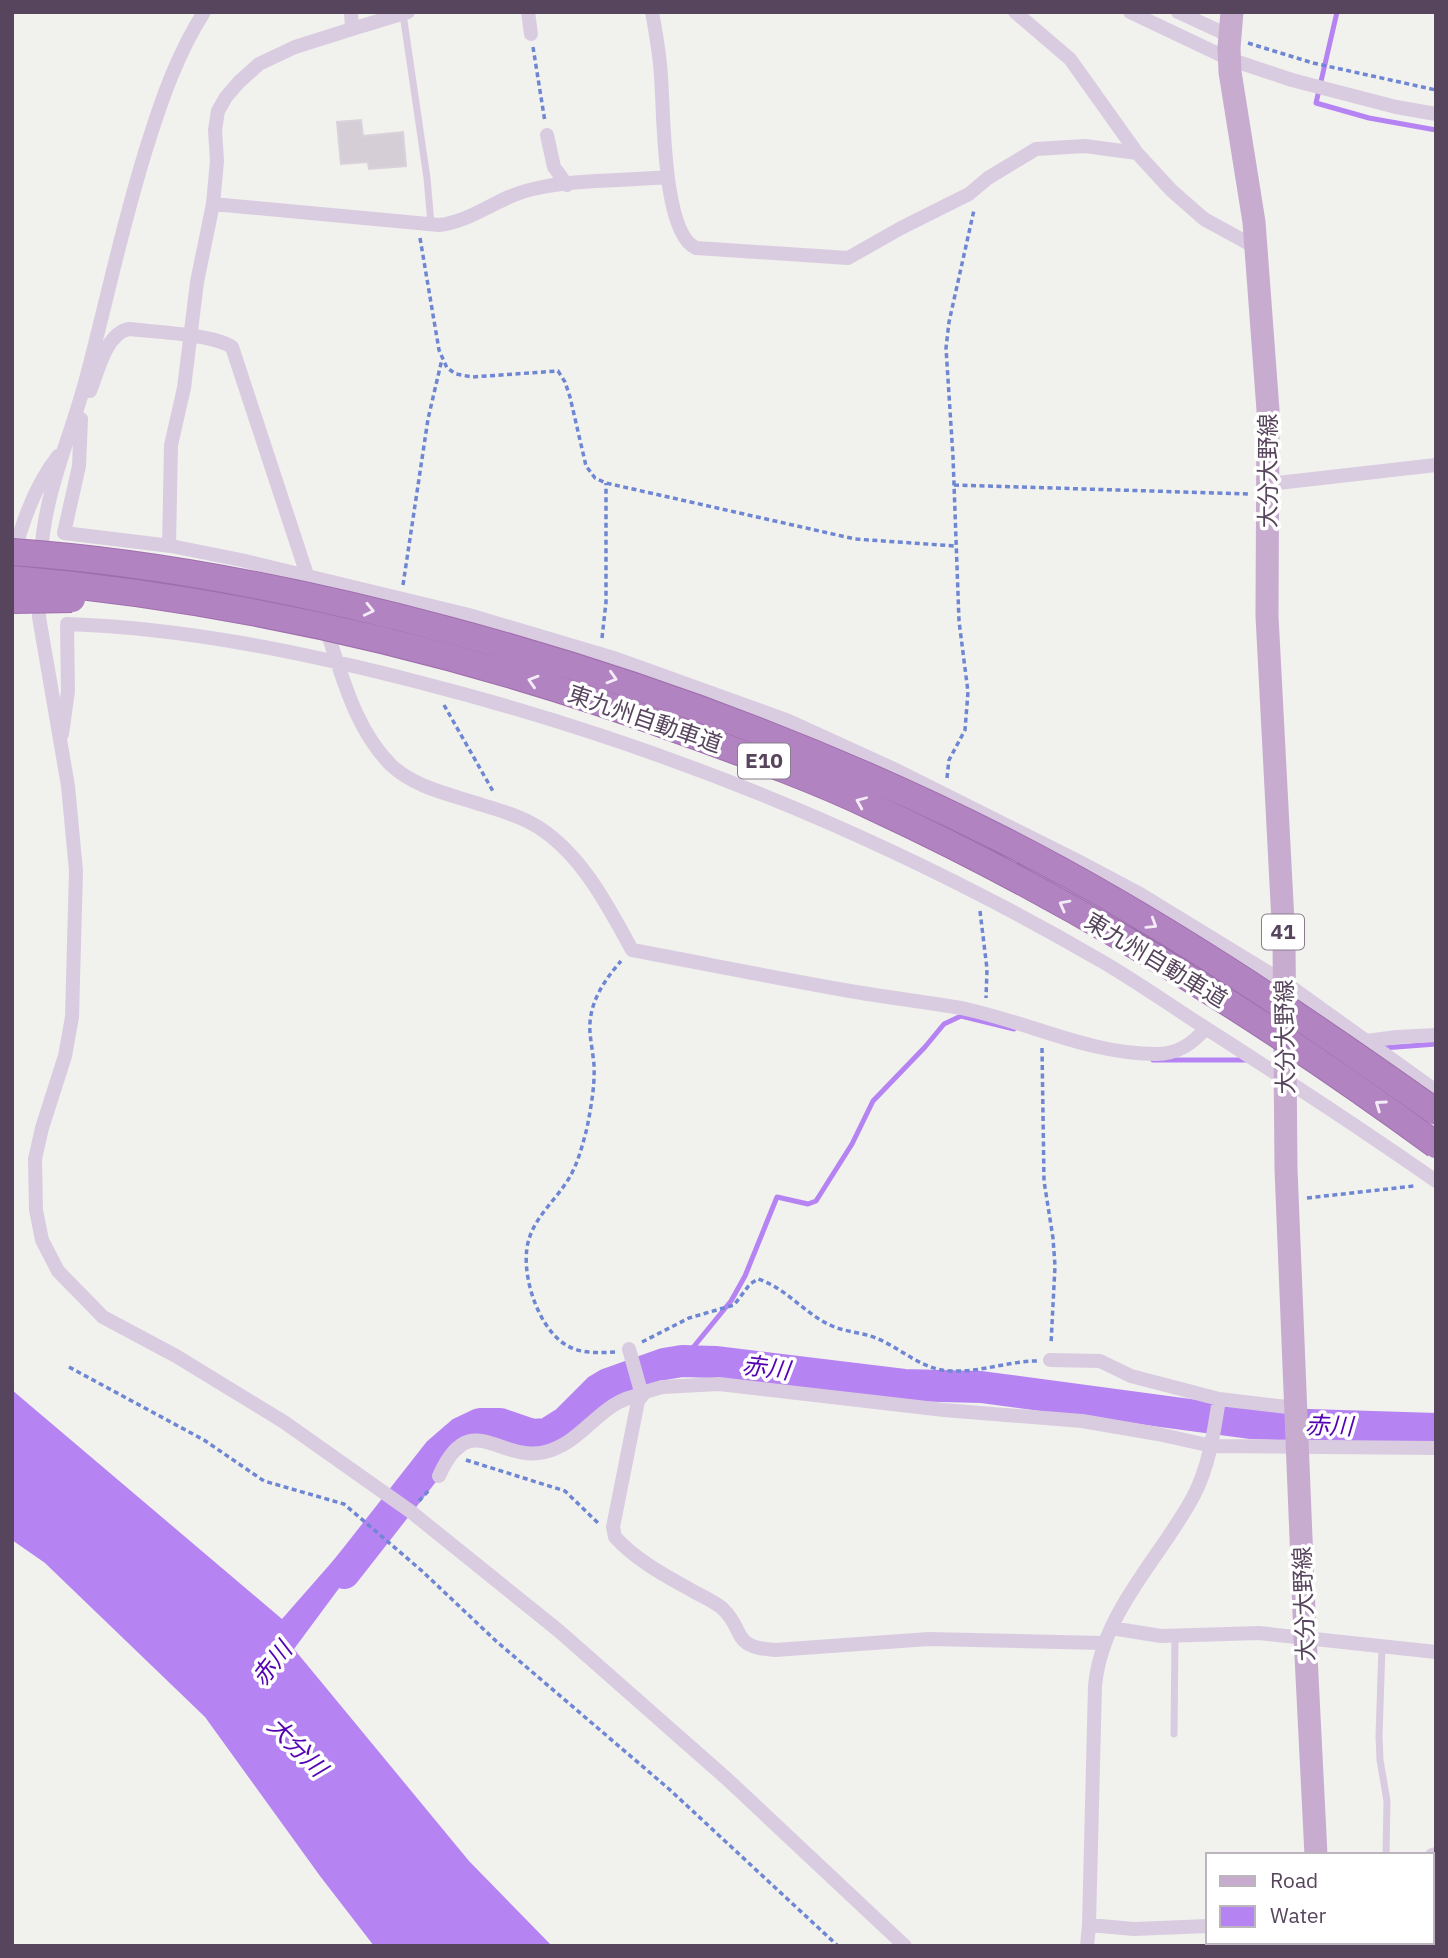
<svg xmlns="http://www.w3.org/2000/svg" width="1448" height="1958" viewBox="0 0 1448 1958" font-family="'IBM Plex Sans','Noto Sans JP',sans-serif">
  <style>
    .water { fill: #b683f2 }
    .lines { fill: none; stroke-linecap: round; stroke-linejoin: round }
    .stream { stroke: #b683f2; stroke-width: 5 }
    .river { stroke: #b683f2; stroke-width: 32 }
    .building { fill: #d6ced6; stroke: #dad2db; stroke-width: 2 }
    .path { stroke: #6f87d3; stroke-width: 3.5; stroke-dasharray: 5 3.5; stroke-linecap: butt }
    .lane { stroke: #dacce0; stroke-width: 7 }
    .street { stroke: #dacce0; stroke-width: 14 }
    .primary { stroke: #c7accf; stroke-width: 23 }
    .highway-bridge-casing { stroke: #9f6ead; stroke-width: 28; stroke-linecap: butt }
    .highway-bridge { stroke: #b283c1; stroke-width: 26 }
    .oneway { stroke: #f3ecf6 }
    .labels { text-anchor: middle; stroke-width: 7; stroke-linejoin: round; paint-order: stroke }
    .shield { fill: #fff; stroke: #897d8e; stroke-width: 2 }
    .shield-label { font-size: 21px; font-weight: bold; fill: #57455d }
    .street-label { font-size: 23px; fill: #57455d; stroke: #fff }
    .water-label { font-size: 24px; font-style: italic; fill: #5402b3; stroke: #fff }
  </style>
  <rect width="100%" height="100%" fill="#f1f1ee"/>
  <path class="water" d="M12,1390l270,229 78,-89 14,11 -80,108 175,212 83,85h-178l-54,-70 -115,-159 -160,-154 -33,-23z"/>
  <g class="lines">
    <path class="stream" d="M1337,12l-21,91 53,15 67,12
      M1383,1048l53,-4
      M1153,1060h95
      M682,1361l49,-60 14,-25 32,-79 31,7 8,-3 36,-57 21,-43 52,-54 19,-23 17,-8 53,13"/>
    <path class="river" d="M344,1573l95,-121 22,-19 19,-9h20l32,11 15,-1 19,-12 32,-32 10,-6 56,-20 18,-3 33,1 189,23 77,2 269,36 186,6"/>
  </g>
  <path class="building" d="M361,120l2,16 40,-4 3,34 -37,3 -1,-7 -27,2 -4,-42z"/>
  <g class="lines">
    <path class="path" d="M1248,43l65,20 123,27
      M533,47l12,75
      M420,238l19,112 8,18 9,6 16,3 86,-6 7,11 5,15 16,69 9,12 11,5 249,56 100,7
      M954,485l295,9
      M403,585l25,-166 14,-60
      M602,638l4,-36v-119
      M444,705l50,88
      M947,778l2,-18 16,-30 3,-38 -9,-71 -6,-164 -7,-109 3,-26 25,-112
      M980,911l7,58 -1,29
      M1042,1048l2,133 9,57 2,28 -4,78
      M1307,1198l107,-12
      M642,1342l47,-24 45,-13 16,-21 8,-5c28,9 46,34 72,46 14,7 31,7 46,13 27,11 46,33 77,33 29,1 56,-10 84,-10
      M615,1352c-17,1 -37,2 -52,-9 -27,-19 -45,-76 -33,-107 7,-20 24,-35 36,-53 11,-16 16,-36 21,-55 4,-21 8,-42 7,-63 -1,-11 -3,-22 -4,-32 -2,-29 13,-51 31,-72
      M69,1367l135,73 60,41 80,23 78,67 74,70 173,148 169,157
      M466,1460l99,31 33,32
      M419,1501l11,-12"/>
    <path class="lane" d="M403,14l24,164 4,46
      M1382,1647l-3,89 1,24 7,41 -1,54
      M1174,1734l1,-98
      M1379,1946l1,-4"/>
    <path class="street" d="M351,12l1,17 56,-17
      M528,12l3,22
      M652,12c4,22 8,43 9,65 3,34 1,156 35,171l152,10 53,-30 68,-34 19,-16 48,-29 49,-3 52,7
      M1015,12l55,47 67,94 34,37 33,29 53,29
      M1130,12l99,47 63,21 104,27 40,7
      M1178,12l52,24
      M547,135l7,32 13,18
      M213,204l226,21c35,-4 60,-29 94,-36 44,-10 90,-8 134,-12
      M90,391c8,-19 16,-58 39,-62 25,3 83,5 103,18l77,234
      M76,416l5,3 -2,47 -15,67 107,13 70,14 228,55 148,44 172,62 103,47 184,92 64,34 144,88 152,109
      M1269,484l167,-19
      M169,546l2,-101 13,-57 13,-106 16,-78 4,-43 -2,-31 3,-19 8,-14 13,-15 20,-18 36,-17 57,-18
      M13,558c9,-36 22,-73 45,-102
      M41,558c2,-62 29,-119 45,-179 21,-79 37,-158 62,-236 14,-45 30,-90 56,-131
      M40,596l-1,21 29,169 8,85 -4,146 -7,39 -23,72 -7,31 1,51 6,30 16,31 45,46 73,39 108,66 126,89 149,120 168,148 178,167
      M325,626c17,48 29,102 66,139 23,22 58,29 88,39 20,6 41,12 59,23 44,28 70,79 94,123 75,14 149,29 224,42 35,6 70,10 105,16 66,13 126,46 195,46 22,0 36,-10 50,-26
      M62,734l6,-43 -1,-67c120,4 239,29 355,59 238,61 468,155 681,279 34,20 67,43 101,65 78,50 156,101 232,154
      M1366,1041l31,-4 39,-2
      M1050,1360l50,1 31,15 88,23 77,9
      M439,1476c31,-70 60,-13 106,-24 39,-9 56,-53 97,-57l-13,-46
      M1111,1628l50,8 98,-3 177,19
      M1103,1643l-174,-4 -154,11c-45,-3 -29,-19 -52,-41 -9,-8 -22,-13 -32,-19 -27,-15 -55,-30 -76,-53l-2,-10 25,-126 7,-9 17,-5 57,-3 225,26 138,11 76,13 54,12 224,2
      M1432,1855l4,-1
      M1089,1925l6,-239c7,-74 64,-126 98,-189 16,-30 21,-65 26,-98
      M1345,1942l19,4
      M1087,1946l2,-21 45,4 74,-3"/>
    <path class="primary" d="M1232,12l-3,36 1,24 24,150 14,188 -1,206 17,325 2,228 19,467 11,219
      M1306,1946l1,-4"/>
    <defs>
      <path id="highway-bridge" d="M12,552c148,10 294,40 436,78 191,51 377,120 553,209 152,77 296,174 435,273
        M12,579c231,20 457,74 675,154 63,23 127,46 188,75 198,92 385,208 561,337
        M12,600l60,-1"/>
    </defs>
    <use href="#highway-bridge" class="highway-bridge-casing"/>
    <use href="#highway-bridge" class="highway-bridge"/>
  </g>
  <defs><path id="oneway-chevron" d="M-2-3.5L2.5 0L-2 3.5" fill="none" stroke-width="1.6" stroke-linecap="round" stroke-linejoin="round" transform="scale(1.75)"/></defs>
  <g class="oneway">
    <use href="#oneway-chevron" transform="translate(369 610) rotate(13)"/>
    <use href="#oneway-chevron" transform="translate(612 678) rotate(17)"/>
    <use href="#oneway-chevron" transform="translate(533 681) rotate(-163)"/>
    <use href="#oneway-chevron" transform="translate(861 802) rotate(-157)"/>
    <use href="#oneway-chevron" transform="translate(1064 905) rotate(-152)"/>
    <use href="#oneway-chevron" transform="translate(1152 924) rotate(32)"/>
    <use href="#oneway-chevron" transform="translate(1380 1105) rotate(-145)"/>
  </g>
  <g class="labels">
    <g class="shield">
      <rect x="738" y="743.5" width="52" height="35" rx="5"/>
      <rect x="1262" y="914.5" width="42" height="35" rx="5"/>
    </g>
    <g class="shield-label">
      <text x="764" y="768">E10</text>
      <text x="1283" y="939">41</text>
    </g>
    <g class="street-label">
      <text transform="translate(1268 471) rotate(-90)" y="8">大分大野線</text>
      <text transform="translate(645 719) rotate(19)" y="8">東九州自動車道</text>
      <text transform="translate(1156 960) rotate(31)" y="8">東九州自動車道</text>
      <text transform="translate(1285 1037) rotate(-91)" y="8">大分大野線</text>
      <text transform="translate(1304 1604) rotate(-92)" y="8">大分大野線</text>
    </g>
    <g class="water-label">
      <text transform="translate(766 1368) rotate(7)" y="8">赤川</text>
      <text transform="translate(1329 1426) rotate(2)" y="8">赤川</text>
      <text transform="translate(272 1664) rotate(-52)" y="8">赤川</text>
      <text transform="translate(297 1747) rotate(45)" y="8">大分川</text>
    </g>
  </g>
  <rect width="1448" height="1958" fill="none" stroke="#57455d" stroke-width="28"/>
  <rect x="1206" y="1853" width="228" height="91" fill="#ffffff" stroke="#bcb5be" stroke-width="2"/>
  <rect x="1220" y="1876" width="35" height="10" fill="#c7accf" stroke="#bcb5be" stroke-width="2"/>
  <text x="1270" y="1888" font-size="21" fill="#57455d">Road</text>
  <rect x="1220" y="1906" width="35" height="21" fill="#b683f2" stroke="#bcb5be" stroke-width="2"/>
  <text x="1270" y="1923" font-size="21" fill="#57455d">Water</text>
</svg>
